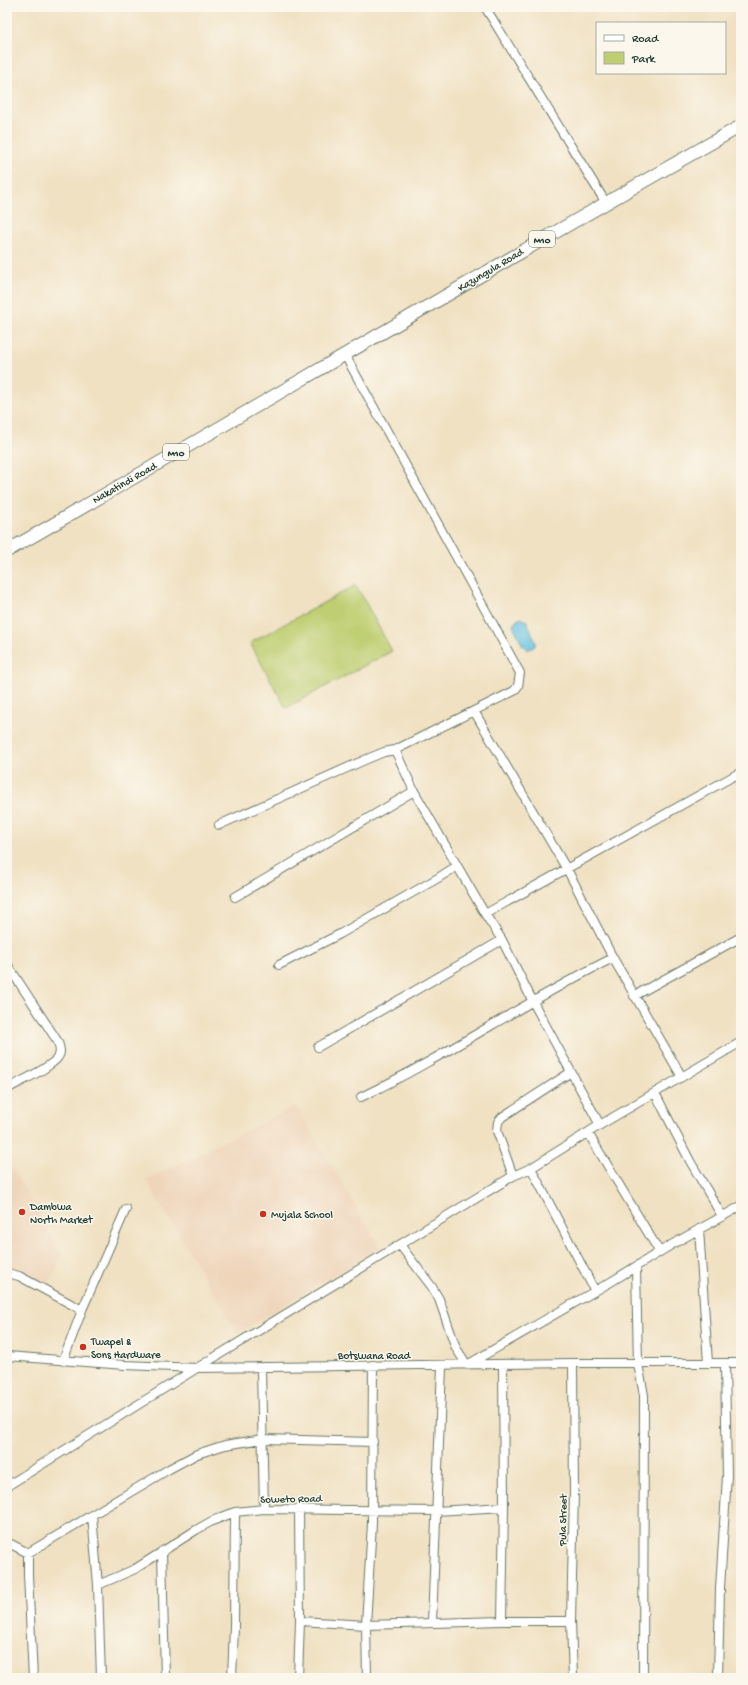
<svg xmlns="http://www.w3.org/2000/svg" width="748" height="1685" viewBox="0 0 748 1685" font-family="'Gochi Hand',sans-serif">
  <style>
    .built { fill: #efd6bb }
    .green { fill: #bece71; stroke: #6e8652 }
    .water { fill: #62c1e0; stroke: #407f8a }
    .lines { fill: none; stroke-linecap: round; stroke-linejoin: round }
    .minor-casing { stroke: #687666; stroke-width: 10 }
    .highway-casing { stroke: #687666; stroke-width: 14 }
    .minor { stroke: #fff; stroke-width: 8 }
    .highway { stroke: #fff; stroke-width: 12 }
    .poi-dot { fill: #c8321e; stroke: #fbf7ec; stroke-width: 1.5 }
    .labels { text-anchor: middle; stroke-width: 3; stroke-linejoin: round; paint-order: stroke }
    .shield { fill: #fbf7ec; stroke: #61756b; stroke-width: 1 }
    .shield-label { font-size: 10px; font-weight: bold; fill: #1f3d34 }
    .street-label { font-size: 11px; fill: #1f3d34; stroke: #fbf7ec }
    .poi-label { font-size: 11px; fill: #1f3d34; stroke: #fbf7ec; text-anchor: start }
  </style>
  <rect width="100%" height="100%" fill="#fbf7ec"/>
  <filter id="ink" filterUnits="userSpaceOnUse"><feTurbulence type="fractalNoise" baseFrequency=".025" numOctaves="2"/><feDisplacementMap in="SourceGraphic" scale="8" xChannelSelector="R" yChannelSelector="G"/><feConvolveMatrix kernelMatrix="1 2 1 2 8 2 1 2 1" color-interpolation-filters="sRGB"/></filter>
  <filter id="wash" filterUnits="userSpaceOnUse"><feTurbulence type="fractalNoise" baseFrequency=".012" numOctaves="4" result="noise"/><feDisplacementMap in="SourceGraphic" scale="16" xChannelSelector="R" yChannelSelector="G"/><feGaussianBlur stdDeviation="0.9" result="paint"/><feColorMatrix in="noise" values="0 0 0 0 0 0 0 0 0 0 0 0 0 0 0 0 0 1.4 0 .05"/><feComposite in="paint" operator="in"/></filter>
  <g filter="url(#wash)">
    <rect width="100%" height="100%" fill="#f0e1c2"/>
    <path class="built" d="M296,1106l84,142 -142,85 -92,-153z
      M12,1167l50,89 -13,28 -42,-14v-102z"/>
    <path class="green" d="M356,585l36,66 -106,57 -36,-65z"/>
    <path class="water" d="M521,618l6,3 9,22 -2,4 -7,3 -4,-4 -10,-21 4,-5z"/>
  </g>
  <g filter="url(#ink)">
    <g class="lines">
      <defs>
        <path id="minor" d="M485,7l121,196
          M474,711l95,162 44,85 69,119
          M395,750l19,41 71,123 17,26 31,62 67,123
          M219,825l148,-66 17,-7 11,-2 119,-59 4,-5 2,-13 -175,-318
          M235,897l179,-106
          M485,914l256,-142
          M7,964l51,78c1,5 4,10 0,15 -6,10 -39,25 -51,32
          M279,965l61,-31 98,-56 19,-12
          M634,996l107,-59
          M318,1047l184,-107
          M655,1093l35,68 32,55
          M361,1097c86,-41 166,-97 252,-139
          M588,1133l71,118
          M531,1168l64,123
          M513,1176l-16,-45 1,-9 4,-5 69,-45
          M699,1229l9,134
          M400,1245l32,42 7,12 17,49 11,17 142,-82 62,-38 70,-39
          M636,1267l2,97 6,31v20l-1,263
          M7,1273l12,3 63,34
          M7,1356l118,9 72,3 376,-5h168
          M63,1361l19,-51 44,-101
          M261,1368l3,141
          M7,1486l190,-118 263,-160 53,-32 18,-8 69,-43 141,-83
          M299,1508l1,113
          M92,1515l6,70 3,93
          M7,1542l21,11
          M162,1551l3,127
          M98,1585l37,-16 61,-39 16,-9 23,-9 29,-3 172,2 68,-4
          M502,1621l2,-114 -1,-143
          M432,1623l10,-257
          M33,1678l-5,-103v-22l141,-84 28,-15 28,-9 38,-6 110,3
          M232,1678l2,-51 1,-115
          M298,1678l2,-57 66,4 136,-4h69
          M367,1678l-1,-53 6,-102 1,-158
          M573,1678l-2,-57 3,-128 -1,-130
          M718,1678l2,-90 7,-112 -2,-113"/>
        <path id="highway" d="M7,551c245,-141 488,-286 734,-425"/>
      </defs>
      <use href="#minor" class="minor-casing"/>
      <use href="#highway" class="highway-casing"/>
      <use href="#minor" class="minor"/>
      <use href="#highway" class="highway"/>
    </g>
  </g>
  <g class="poi-dot">
    <circle cx="22" cy="1212" r="4"/>
    <circle cx="263" cy="1214" r="4"/>
    <circle cx="83" cy="1347" r="4"/>
  </g>
  <g class="labels">
    <g class="shield">
      <rect x="529" y="231" width="26" height="16" rx="3"/>
      <rect x="163" y="444" width="26" height="16" rx="3"/>
    </g>
    <g class="shield-label">
      <text x="542" y="243">M10</text>
      <text x="176" y="456">M10</text>
    </g>
    <g class="street-label">
      <text transform="translate(490 269) rotate(-31)" y="4">Kazungula Road</text>
      <text transform="translate(124 482) rotate(-30)" y="4">Nakatindi Road</text>
      <text x="374" y="1359">Botswana Road</text>
      <text transform="translate(291 1498) rotate(-1)" y="4">Soweto Road</text>
      <text transform="translate(562 1520) rotate(-89)" y="4">Pula Street</text>
    </g>
    <g class="poi-label">
      <text x="30" y="1210">Dambwa<tspan x="30" dy="13">North Market</tspan></text>
      <text x="271" y="1218">Mujala School</text>
      <text x="91" y="1345">Twapel &amp;<tspan x="91" dy="13">Sons Hardware</tspan></text>
    </g>
  </g>
  <rect width="748" height="1685" fill="none" stroke="#fbf7ec" stroke-width="24"/>
  <rect x="596" y="22" width="130" height="52" fill="#fbf7ec" stroke="#a3ada2"/>
  <rect x="604" y="35" width="20" height="6" fill="#ffffff" stroke="#a3ada2"/>
  <text x="632" y="42" font-size="12" fill="#1f3d34">Road</text>
  <rect x="604" y="52" width="20" height="12" fill="#bece71" stroke="#a3ada2"/>
  <text x="632" y="62" font-size="12" fill="#1f3d34">Park</text>
</svg>
